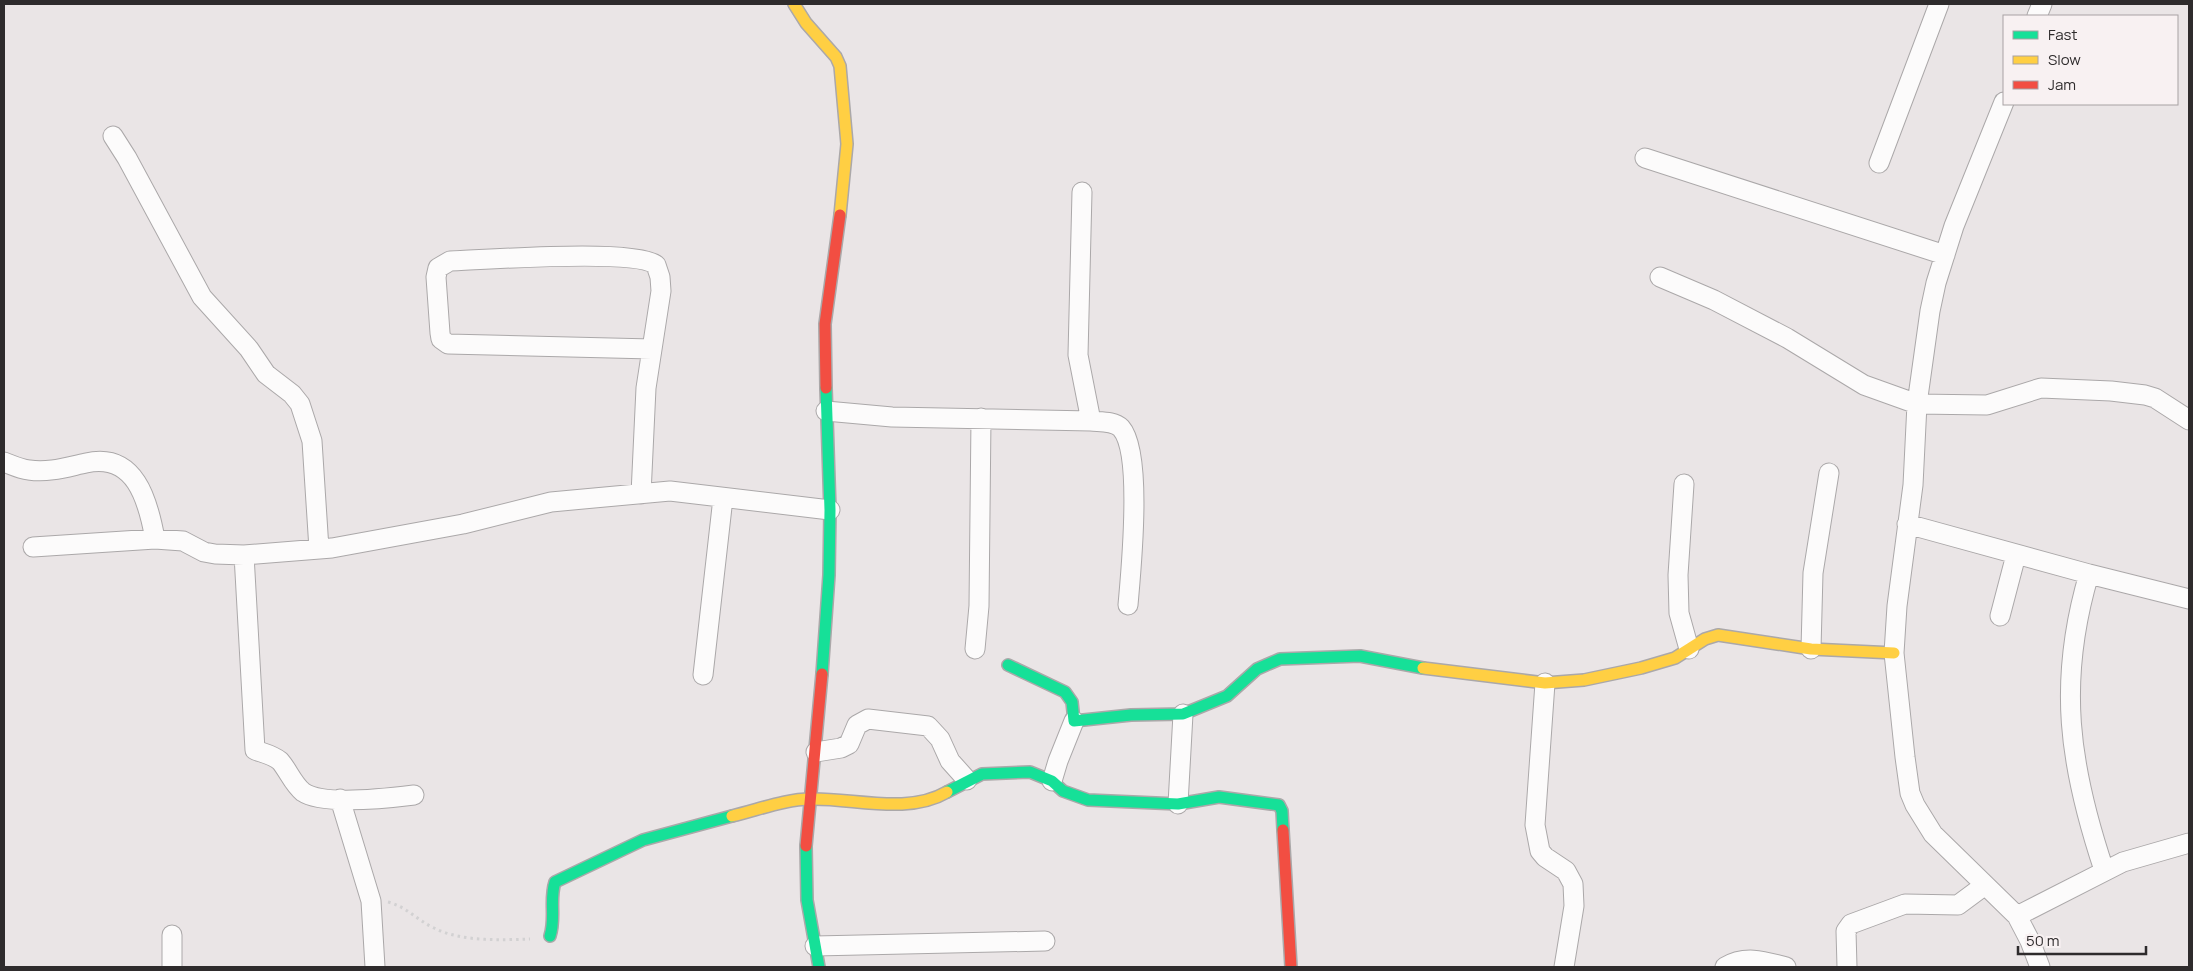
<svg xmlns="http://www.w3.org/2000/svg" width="2193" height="971" viewBox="0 0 2193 971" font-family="Manrope,sans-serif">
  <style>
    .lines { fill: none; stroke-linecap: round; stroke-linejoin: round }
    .street-casing { stroke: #aba8a9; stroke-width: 21 }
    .fast-casing { stroke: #aba8a9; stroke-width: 14 }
    .slow-casing { stroke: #aba8a9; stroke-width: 14 }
    .jam-casing { stroke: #aba8a9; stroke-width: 14 }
    .path { stroke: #d2d1d2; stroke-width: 3; stroke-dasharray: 2.5 4; stroke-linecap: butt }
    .street { stroke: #fcfbfb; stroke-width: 19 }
    .fast { stroke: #16e098; stroke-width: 11 }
    .slow { stroke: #ffcf43; stroke-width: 11 }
    .jam { stroke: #f24e42; stroke-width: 11 }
  </style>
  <rect width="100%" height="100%" fill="#eae5e6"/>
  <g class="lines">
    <defs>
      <path id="street" d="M2037,16l5,-12
        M2004,102l-50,124 -18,57 -6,28 -13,93 -4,81 -16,121 -3,47 11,104 5,36 5,12 18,29 84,82 13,25 10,26
        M113,136l14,22 75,139 47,52 17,25 26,20 8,10 12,37 7,108
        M1645,158l300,97
        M1879,163l60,-159
        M1082,192l-4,163 13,66
        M1660,277l54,23 73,38 77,47 53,19 70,1 54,-17 70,3 34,4 10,3 34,22
        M826,411l66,6 199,4c10,1 23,0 30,7 22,25 10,142 7,177
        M4,462c8,3 16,7 25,8 20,3 38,-3 57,-7 49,-11 62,37 69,76
        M1684,484l-6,91 1,38 10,36
        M641,494l5,-106 15,-97 -1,-14 -4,-12c-22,-17 -170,-5 -206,-4l-12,7 -2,9 4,56 1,6 7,5 204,5
        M1907,524l182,50 100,25
        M33,547l122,-8 28,2 21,11 11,2 29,1 88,-7 131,-24 88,-22 119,-11 160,19
        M244,555l11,195c8,3 18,5 25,11 8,9 13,23 23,31 20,14 87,6 111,3
        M2089,574c-32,108 -20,191 15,296
        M2000,616l16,-61
        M975,649l4,-43 2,-188
        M1811,649l2,-76 16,-100
        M703,675l20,-177
        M1545,683l-10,142 5,26 5,6 21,14 7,13 1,22 -10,61
        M816,752l25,-4 8,-4 8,-19 11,-6 60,7 12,13 10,22 17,19
        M1052,781l6,-20 16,-40
        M340,799l31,102 4,66
        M1178,804l5,-90
        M2017,916l106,-54 66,-19
        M815,946l230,-5
        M172,967v-32
        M1725,967c20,-12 39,-6 61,0
        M1847,967l-1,-36 5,-7 54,-20 53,1 27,-20"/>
      <path id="fast" d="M1008,665l57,27 7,10 2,19 57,-6 52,-1 44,-18 30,-27 23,-10 80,-3 63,12
        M822,674l7,-99 1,-65 -4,-122
        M947,792l35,-18 48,-2 22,9 11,10 25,9 90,4 41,-7 60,8 3,6 1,19
        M806,846l1,54 12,67
        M550,936c6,-18 -1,-36 5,-54l88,-42 89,-24"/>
      <path id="slow" d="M794,4l12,19 30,34 4,9 7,78 -7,71
        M1423,668l122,15 39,-3 57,-12 34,-10 30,-19 13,-4 93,14 83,4
        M732,816c26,-6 53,-17 79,-17 43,-1 97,16 136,-7"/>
      <path id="jam" d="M826,388l-1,-64 15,-109
        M1283,830l8,137
        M806,846l16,-172"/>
    </defs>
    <use href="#street" class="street-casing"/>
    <use href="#fast" class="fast-casing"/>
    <use href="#slow" class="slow-casing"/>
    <use href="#jam" class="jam-casing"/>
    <path class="path" d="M388,902c19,5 29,18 46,26 28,14 66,12 96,11"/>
    <use href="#street" class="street"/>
    <use href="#fast" class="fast"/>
    <use href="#slow" class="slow"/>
    <use href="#jam" class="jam"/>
  </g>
  <rect width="2193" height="971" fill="none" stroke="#2e2b2c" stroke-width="10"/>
  <rect x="2003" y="15" width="175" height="90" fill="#f8f1f2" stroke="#a7a2a3"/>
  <rect x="2013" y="31" width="25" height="8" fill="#16e098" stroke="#a7a2a3"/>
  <text x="2048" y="40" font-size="15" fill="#2e2b2c">Fast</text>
  <rect x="2013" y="56" width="25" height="8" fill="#ffcf43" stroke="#a7a2a3"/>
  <text x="2048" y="65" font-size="15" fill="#2e2b2c">Slow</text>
  <rect x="2013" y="81" width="25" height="8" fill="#f24e42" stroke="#a7a2a3"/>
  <text x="2048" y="90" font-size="15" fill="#2e2b2c">Jam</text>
  <path d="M2018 946v8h128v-8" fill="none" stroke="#2e2b2c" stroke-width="2.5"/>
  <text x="2026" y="946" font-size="15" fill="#2e2b2c" stroke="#f8f1f2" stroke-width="4" paint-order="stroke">50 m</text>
</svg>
